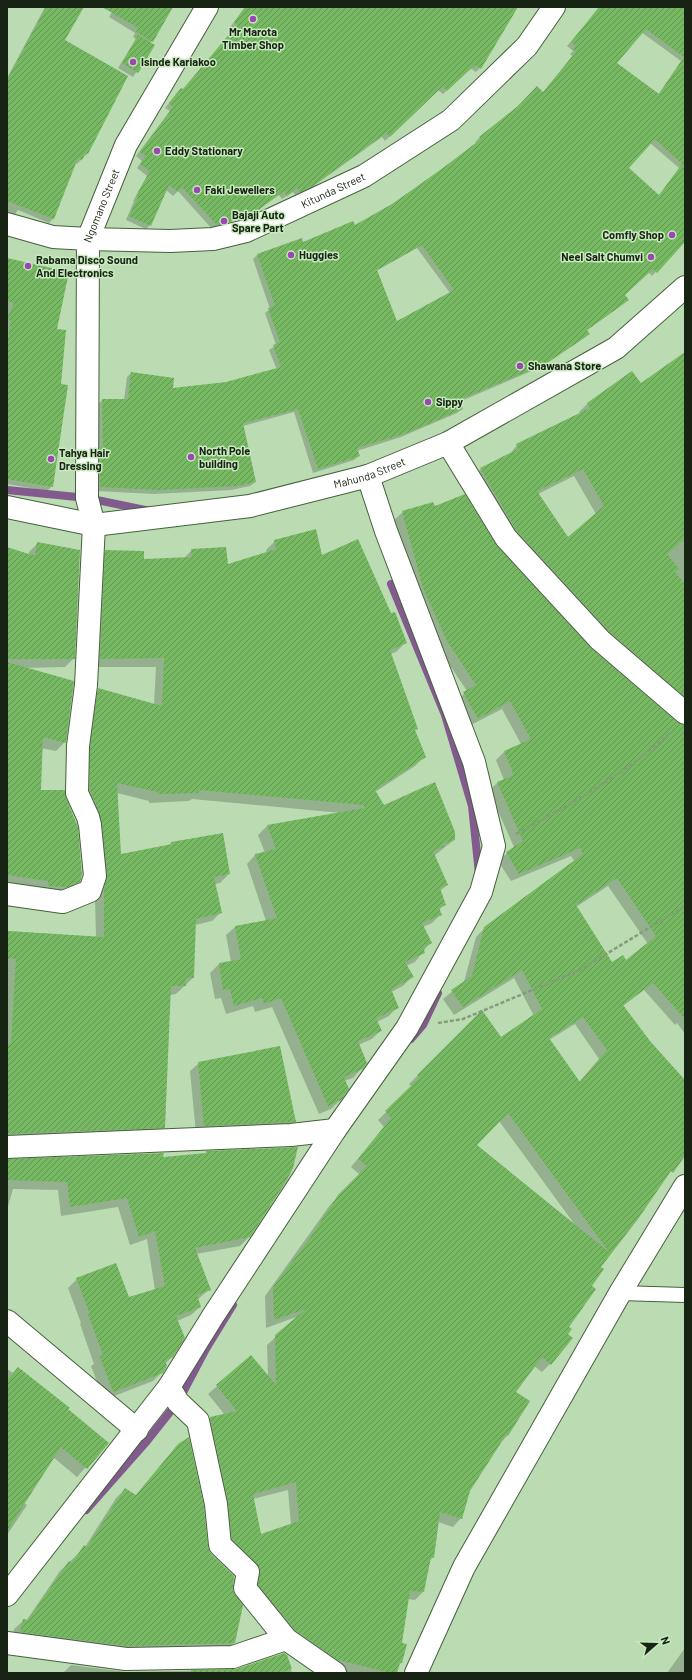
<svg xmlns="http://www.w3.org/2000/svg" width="692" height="1680" viewBox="0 0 692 1680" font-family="Barlow,sans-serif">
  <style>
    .shadow { fill: #0003; fill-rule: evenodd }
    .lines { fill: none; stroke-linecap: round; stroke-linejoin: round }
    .stream { stroke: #835a8e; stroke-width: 8 }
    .building { fill: url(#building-hatch); fill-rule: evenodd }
    .lane-casing { stroke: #45613c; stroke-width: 16 }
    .street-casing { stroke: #45613c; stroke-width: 24 }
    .secondary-casing { stroke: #45613c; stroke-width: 24 }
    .path { stroke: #839c7b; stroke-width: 2.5; stroke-dasharray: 4 2; stroke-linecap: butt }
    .lane { stroke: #fff; stroke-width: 14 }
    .street { stroke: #fff; stroke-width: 22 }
    .secondary { stroke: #fff; stroke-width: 22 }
    .poi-dot { fill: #9c46b3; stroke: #c8e9be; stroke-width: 1.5 }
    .labels { text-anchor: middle; stroke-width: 3; stroke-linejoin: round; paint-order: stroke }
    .poi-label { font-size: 11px; font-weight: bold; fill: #172313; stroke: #c8e9be; text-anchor: start }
    .street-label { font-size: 11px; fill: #172313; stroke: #c8e9be }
  </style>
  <defs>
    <pattern id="building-hatch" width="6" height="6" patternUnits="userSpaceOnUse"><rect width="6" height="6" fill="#76b962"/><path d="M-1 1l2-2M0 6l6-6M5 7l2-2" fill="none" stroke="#609650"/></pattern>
  </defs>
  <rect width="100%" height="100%" fill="#bbdcb2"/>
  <path class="shadow" d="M45,7h38l-19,33 23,114 -10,10 -2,-1 -22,56 -4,4 -31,-13 -6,8 -5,-2v-138z
    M115,7h57l-22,37 4,2 -21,31 -15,-9 18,-29 -3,-2 2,-4 -26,-16z
    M246,7h268l-34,61 -4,4 -6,-4 -27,26 -5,-4 -53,51 -3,-4 -74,53 -12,6 -3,-4 -11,7 -3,-4 -35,24 -4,-5 -15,12 -13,3 -34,-38 -5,5 -7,-6 -16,35 -4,4 -20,-9 8,-19h-1l14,-25 -10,-8 5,-7 -6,-5 34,-45 -5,-3 12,-15 6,-3 51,-60 -4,-3z
    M604,7h81v234l-33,35 -4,-4 -25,23 5,5 -5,4 -37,27 2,3 -4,4 -43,29 -82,35 3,7 -5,4 -56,24 -44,14 2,5 -5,4 -41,13 -19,-61 -51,14 12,56 -5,4 -19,4 -77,4 -58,-3v-39l3,-3 -1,-44 4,-5h22l3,-23 4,-4 41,16 54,-6 51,-13 -8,-20 7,-5 -11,-32 5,-4 -17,-50 4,-4 44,-16 2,5 51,-18 39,-21 84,-62 -2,-1 5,-5 63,-44 29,-37 -2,-2 3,-3 -6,-5 23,-27zM641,32l40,29 -23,34 -42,-32zM650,143l29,25 -20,28 -31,-28zM417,248l33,45 -54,29 -20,-51z
    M7,259l49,71 -4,156 -5,5 -40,-7z
    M685,353v359l-177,-173 -36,-62 9,-8 28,-14 8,-10 63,-31 -1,-2 8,-8 44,-32 9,13zM574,476l22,38 -28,24 -30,-44z
    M434,507l62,40 94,102 86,74 9,3v308l-8,-11 -2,2 -31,-35 -21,16 26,35 34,38 2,-2v74l-86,117 -8,19 -24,40 -17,37 -8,8 -8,-6 -20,26 15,9 -22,35 -7,7 -31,48 -8,27 -8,9 -15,-5 -5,35 -4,5 -6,30 -8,8 -7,-1 -7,45v19l-3,3 -2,7h-45l-22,-5 -43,-30 -62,-90 -22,-122 8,-8 15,-3 -17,-21 43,-37 17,19 -1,-31 32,-29 -33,12 -1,-32 65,-91 30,-30 -9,-8 33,-40 -6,-7 34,-33 -3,-3 73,-72 19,26 33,-22 -20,-38 -60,37 -11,-16 21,-17 12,-45 9,-9 90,-66 -4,-6 -60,25 -13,-20 16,-14 -25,-56 8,-8 7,-3 -8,-20 8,-8 17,-8 -19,-35 -33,17 -13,-25 11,-10 -28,-42 -23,-53 -22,-76 9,-8zM608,886l40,58 -22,17 -14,3 -36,-57zM575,1024l24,35 -20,23 -30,-42zM499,1121l76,104 -99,-80zM288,1490l3,35 -30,11 -8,-37z
    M275,541l47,15 69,58 14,29 -9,9 -6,2 27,75 -3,2 10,26 -9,9 -40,26 8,14 71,34 -20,16 13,29 -7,6 5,13 -6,6 2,4 -9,9 -9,4 7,16 -15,19 -9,4 6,11 -9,9 -12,6 6,15 -8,9 -12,6 4,8 -9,9 -14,6 4,23 -9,10 -9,3 -4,19 -9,9 -12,5 -47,-107 -17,5 -2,-6 -27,8 -5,-16 -6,1 -5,-26 9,-9 12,-2 -5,-27 9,-8 31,-6 -19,-57 8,-9 10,-2 -7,-18 9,-9 74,-13 -149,-14 -3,2 -40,2v-2l-32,-8 3,63 48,-10 3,-3 58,31 -9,9 -5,1 6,28 -9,9 -17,4 -2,53 -17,16 -6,1 -6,132 -9,9 -148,7v-212l89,6 -1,-39 -14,-98 9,-102 9,-9 55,16 2,-38h-65l6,-107 9,-9 37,9 41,-2 8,-8 35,16 40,-13 -1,-3z
    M38,543l36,115 -9,9 -41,1 41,74 -9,9 -15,-3 -1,43 39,90 -9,9 -12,5 -51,-10v-336l21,6 1,-3z
    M199,1063l96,59 -9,8 -90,4 -6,-63z
    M207,1152l42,85 -9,9 -44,8 14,35 -13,11 3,7 -9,8 -14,6 -5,36 -7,7 -3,8 -9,9 -49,19 -13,-34 3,-2 -14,-40 1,-1 -13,-35 9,-9 51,19 27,-8 -8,-51 -17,6 -12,-38 -57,9 -3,-26 -45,-1 -6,21v-50l155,-1 43,-5z
    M18,1368l89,75 -30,34 -24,-20 -29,46 3,2 -20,30v-166l6,4z
    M178,1445l29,102 25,45 2,51 -9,9 -108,3 -105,-14 2,-12 9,-8h3l34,-50 25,-24 31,-49 9,-9 10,7z
    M685,1648v25h-18z
    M286,1655l6,18h-229l8,-8 55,7 107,-2z"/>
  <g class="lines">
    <path class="stream" d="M7,490l80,8 63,13
      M391,584l54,131 27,91 7,68
      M411,1039l12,-14 15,-32
      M86,1510l61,-69 31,-39 28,-53 27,-44"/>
  </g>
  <path class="building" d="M46,7h38l-19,33 63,36 -40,78 -3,-1 -3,7 -4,-2 -24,61 -47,-18v-121z
    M102,7h71l-20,35 -17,-10 2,-4z
    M245,7h273l-37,62 -6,-4 -28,26 -4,-5 -53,51 -4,-4 -73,53 -13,6 -3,-4 -10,8 -3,-5 -31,23 -4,2 -4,-5 -14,11 -14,3 -35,-38 -4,5 -9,-7 -18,41 -22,-10 9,-19 -2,-1 14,-25 -10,-7 6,-8 -6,-4 33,-45 -4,-4 12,-15 2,1 54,-64 -3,-3z
    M599,7h86v235l-28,31 -4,-4 -28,26 4,5 -42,30 3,4 -43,29 -88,37 4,9 -56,24 -50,15 3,8 -42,13 -20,-60 -55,14 13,59 -20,4 -77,4 -59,-3v-40h3l-1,-48h26l3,-27 43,6 -1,10 53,-6 55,-15 -8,-22 7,-3 -12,-34 7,-2 -18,-52 45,-16 1,4 50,-21 2,4 37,-21 51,-36 38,-29 -2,-2 39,-31 19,-20 6,6 33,-40 -3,-3 3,-3 -5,-4zM646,29l38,28 -25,37 -42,-31zM655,139l27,25 -23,31 -30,-27zM422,245l32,45 -57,31 -20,-51z
    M138,35l17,10 -17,28 -16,-10z
    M7,258l62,14 -12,57 9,1 -5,54 7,1 -15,102 -46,-8v-133l4,-26 -4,-1 7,-16 -7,-2z
    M685,352v187l-18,15 12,15 -4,3 10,12v113l-76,-66 -93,-101 -36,-62 38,-19 -2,-5 74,-36 -3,-5 45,-32 9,12zM583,469l21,37 -36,31 -31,-46z
    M465,494l32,52 94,102 86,74 8,3v294l-32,-36 -30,22 27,36 35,39v76l-12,17 -2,-2 -33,48 -37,48 3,2 -12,17 4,3 -27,38 3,2 -4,5 5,4 -22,27 -9,-8 -26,35 14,9 -22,35 -2,-1 -36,56 -8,28 -22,-7 -6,46 -3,-1 -7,35 -14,-1 -8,52 5,1 -5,19h-2l-3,10h-6l-53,-13 -43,-30 -37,-45 2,-17 -28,-29 -4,-38 -18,-84 27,-6 -21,-26 35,-30 25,30 -1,-50 31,-26 -32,11 -1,-33 35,-46 30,-46 29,-29 -9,-7 33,-41 -6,-7 34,-33 -2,-3 65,-65 19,27 41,-28 -20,-39 -59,37 -12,-17 21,-14 12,-49 99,-73 -3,-6 -61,26 -13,-22 17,-11 -26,-59 17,-7 -10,-24 27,-12 -21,-38 -32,18 -15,-27 13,-7 -29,-44 -24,-53 -21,-77 31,-9 2,4zM617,878l39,58 -30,24 -3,-5 -11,7 -36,-57zM583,1017l24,33 -27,32 -31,-44zM508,1113l101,139 -132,-107zM296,1482l3,39 -38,13 -8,-40z
    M316,529l6,26 36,-16 33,74 4,-1 12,31 -17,7 28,79 -3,1 11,27 -51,33 9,15 51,-23 20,50v8l-12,4 1,3 -11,4 15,34 -8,3 6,17 -7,3 3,7 -20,8 10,20 -9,5 2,5 -20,9 9,15 -23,12 8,19 -23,10 6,13 -24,10 9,22 -4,6 -19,8 5,12 -8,11 -13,6 -47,-108 -17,6 -2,-6 -28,8 -4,-17 -7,1 -4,-27 22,-4 -6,-33 42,-8 -22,-64 21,-5 -9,-24 97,-17v-3l-165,-15v3l-41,1v-2l-41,-9 4,71 51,-10 -1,-2 52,-9 7,41 -16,3 8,36 -26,6 -2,59h-8v8h-15l-6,142 -158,6v-90h4l5,-85 -9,-1v-27l97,6v-49l3,-13 -5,-51 -3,-12 -9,-22v-43l8,-59 64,18 2,-48 -64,1 5,-109 39,1v8l48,-2 -1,-8 35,-2 2,17 48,-15 -2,-9z
    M37,542l43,8 -5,109h-68v-112l28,9z
    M7,662l67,19 -8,62 -23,-6 -2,53h24l1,8 12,29 4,48 -2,7 -13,5 -19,-1v-5l-41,-6z
    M280,1046l16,76 -92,4 -6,-64z
    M298,1147l-5,21 -6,12 -37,57 -55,11 16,42 -14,5 4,12 -25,9 9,22 -12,19 -8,3 2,6 -4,7 -50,19 -13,-35 3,-2 -15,-41h2l-14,-36 40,-15 13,34 36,-11 -10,-55 -16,6 -12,-39 -57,9 -3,-25 -60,-2v-21l157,-6 -1,4 43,-4v-2z
    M18,1367l52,41 -2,1 41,34 -22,26 -26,-22 -54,84v-150z
    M189,1437l15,69 4,41 3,7 23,22 -1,15 10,14 -8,38 -108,3 -107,-14 3,-13 5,1 41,-59 3,2 12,-18 3,2 38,-59 11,7 42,-51z
    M284,1653l3,2 5,14 -14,4h-87v-3l46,-1z"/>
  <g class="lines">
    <defs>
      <path id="lane" d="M620,1293l65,2"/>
      <g id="street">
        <path id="s1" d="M7,224l46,13 35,2 82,2 43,-2 33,-8 118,-55 87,-56 76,-74 27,-39"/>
        <path d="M448,443l58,95 94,102 85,73"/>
        <path id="s2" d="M7,894l56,8 27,-11 5,-15 -5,-51 -2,-8 -11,-24 1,-47 8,-61 8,-160 -7,-27 1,-259 38,-94 81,-138"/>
        <path d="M7,1147l284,-12 44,-5"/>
        <path d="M7,1321l130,109"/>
        <path d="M169,1387l9,15 20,19 18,83 4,41 28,27 -3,16 41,51"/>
        <path d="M7,1595l162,-208 44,-71 122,-186 72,-102 74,-136 13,-46 -20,-84 -88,-231 -18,-55"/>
        <path d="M7,1643l119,16 107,-2 53,-18 49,34"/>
        <path d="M416,1673l48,-106 156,-274 65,-107"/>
      </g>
      <g id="secondary">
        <path id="s3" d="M7,507l87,18 156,-19 118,-30 80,-33 168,-95 69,-61"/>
      </g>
    </defs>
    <use href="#lane" class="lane-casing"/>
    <use href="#street" class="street-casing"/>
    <use href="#secondary" class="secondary-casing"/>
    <path class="path" d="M516,834c54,-29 109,-60 155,-102
      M438,1023l25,-4 117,-49 105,-64"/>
    <use href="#lane" class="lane"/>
    <use href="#street" class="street"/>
    <use href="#secondary" class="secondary"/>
  </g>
  <g class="poi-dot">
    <circle cx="253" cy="19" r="4"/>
    <circle cx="133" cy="62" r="4"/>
    <circle cx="157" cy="151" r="4"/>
    <circle cx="197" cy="190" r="4"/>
    <circle cx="224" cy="221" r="4"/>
    <circle cx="672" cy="235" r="4"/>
    <circle cx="291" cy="255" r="4"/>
    <circle cx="651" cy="257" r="4"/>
    <circle cx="28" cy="266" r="4"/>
    <circle cx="520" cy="366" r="4"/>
    <circle cx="428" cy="402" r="4"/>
    <circle cx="191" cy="457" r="4"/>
    <circle cx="51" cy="459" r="4"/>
  </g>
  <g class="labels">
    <g class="poi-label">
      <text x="253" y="36" text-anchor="middle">Mr Marota<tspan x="253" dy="13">Timber Shop</tspan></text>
      <text x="141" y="66">Isinde Kariakoo</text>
      <text x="165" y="155">Eddy Stationary</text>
      <text x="205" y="194">Faki Jewellers</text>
      <text x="232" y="219">Bajaji Auto<tspan x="232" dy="13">Spare Part</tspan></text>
      <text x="664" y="239" text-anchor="end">Comfly Shop</text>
      <text x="299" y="259">Huggies</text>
      <text x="643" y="261" text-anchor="end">Neel Salt Chumvi</text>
      <text x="36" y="264">Rabama Disco Sound<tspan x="36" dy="13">And Electronics</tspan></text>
      <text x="528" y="370">Shawana Store</text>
      <text x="436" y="406">Sippy</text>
      <text x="199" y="455">North Pole<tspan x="199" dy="13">building</tspan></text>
      <text x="59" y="457">Tahya Hair<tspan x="59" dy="13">Dressing</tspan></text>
    </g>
    <g class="street-label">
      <text dy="4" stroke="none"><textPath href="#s1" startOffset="338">Kitunda Street</textPath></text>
      <text dy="4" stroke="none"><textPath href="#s2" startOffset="779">Ngomano Street</textPath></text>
      <text dy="4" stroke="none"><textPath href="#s3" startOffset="370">Mahunda Street</textPath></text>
    </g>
  </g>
  <rect width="692" height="1680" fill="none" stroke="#172313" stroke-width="16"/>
  <g transform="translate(656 1644) rotate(70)" stroke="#c8e9be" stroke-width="3" paint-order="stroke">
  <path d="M0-3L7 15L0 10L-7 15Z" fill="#172313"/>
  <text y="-6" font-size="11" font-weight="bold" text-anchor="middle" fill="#172313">N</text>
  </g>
</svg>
